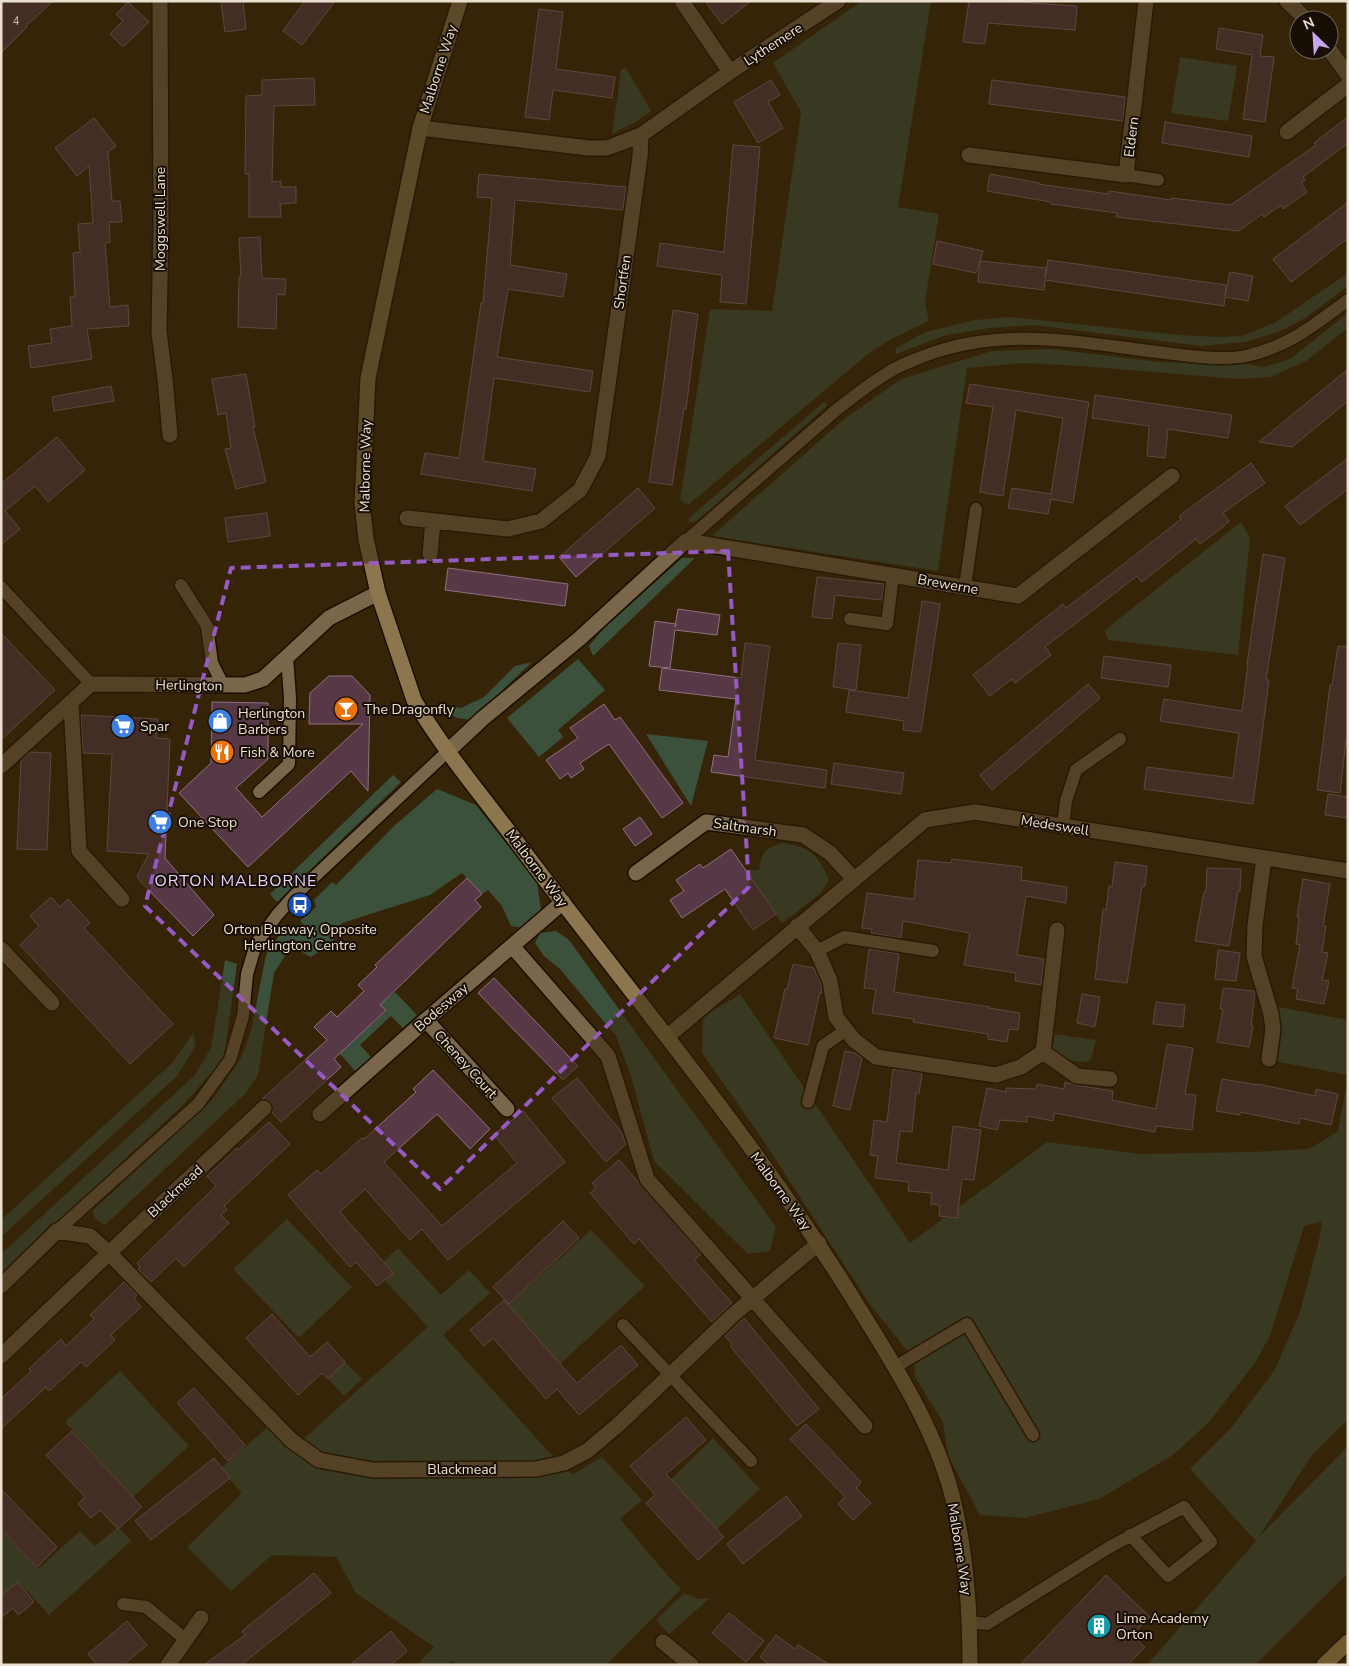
<svg xmlns="http://www.w3.org/2000/svg" width="1349" height="1666" viewBox="0 0 1349 1666" font-family="'Nunito Sans',sans-serif">
  <style>
    .green { fill: #3c513c }
    .building { fill: #563847; stroke: #916f7f }
    .lines { fill: none; stroke-linecap: round; stroke-linejoin: round }
    .lane-casing { stroke: #1b0e00; stroke-width: 15 }
    .street-casing { stroke: #1b0e00; stroke-width: 18 }
    .secondary-casing { stroke: #1b0e00; stroke-width: 18 }
    .highway-casing { stroke: #1b0e00; stroke-width: 18 }
    .lane { stroke: #7a664a; stroke-width: 12 }
    .street { stroke: #7a664a; stroke-width: 15 }
    .secondary { stroke: #8b764e; stroke-width: 15 }
    .highway { stroke: #b29b57; stroke-width: 15 }
    .marked { fill: none; stroke: #9759c3; stroke-width: 4; stroke-dasharray: 10 6; stroke-linejoin: round }
    .labels { text-anchor: middle; stroke-width: 4; stroke-linejoin: round; paint-order: stroke }
    .number-label { font-size: 11px; fill: #c6b5ae }
    .street-label { font-size: 14px; fill: #ebdfd0; stroke: #170f05 }
    .poi-label { font-size: 14px; fill: #ebdfd0; stroke: #170f05; text-anchor: start }
    .quarter-label { font-size: 16px; letter-spacing: 1px; fill: #e4d3fd; stroke: #170f05 }
  </style>
  <rect width="100%" height="100%" fill="#362409"/>
  <path class="green" d="M862,1h69l-33,206 41,7 -14,88 4,19 -38,18 -23,15 -180,151 -8,-5 30,-191 62,2 29,-199 -28,-49z
    M1180,57l57,9 -9,55 -57,-8z
    M626,68l25,43 -16,11 -23,12 9,-64z
    M1348,273v13l-43,32 -27,14 -33,10 -44,4 -167,-21 -44,3 -44,7 -50,19v-6l30,-16 49,-12 36,-3 168,18 39,2 24,-1 34,-14z
    M1348,313v15l-42,33 -36,16 -32,2 -157,-13 -57,-3 -57,5 -29,203 -226,-35 131,-116 58,-41 91,-28 60,-2 107,13 88,2 17,3 26,-8z
    M824,402l3,3 -7,7 -122,108 -8,3 -1,-5z
    M1241,522l9,16 -12,117 -130,-15 -3,-10z
    M682,558h13l-102,98 -4,-10 15,-18z
    M578,659l27,31 -47,40 5,7 -24,20 -32,-39z
    M532,662l-61,58 -14,-2 -15,-8 4,-4 15,2 23,-11 31,-31z
    M646,734l62,7 -17,65z
    M393,775l8,7 -124,120 -7,-8z
    M437,789l39,16 61,77 4,28 -18,18 -12,-2 -9,-20 -14,-16 -6,4 -20,-21 -32,22 -88,28 -10,20 -21,14 -20,-11 -17,27 -16,102 -12,18 -141,132 -9,-5 -4,-9 120,-111 29,-42 10,-27 15,-76 19,-29 19,-1 -4,-4 16,-14 -2,-7 18,-18 4,3 58,-59z
    M782,843c28,4 36,11 47,37l-9,14 -38,29 -37,-53h14c3,-18 5,-21 23,-27z
    M556,931l13,9 207,287 -6,24 -22,3 -94,-93 -23,-85 -15,-40 -56,-67 -16,-13 -9,-13 5,-10z
    M225,960l12,4 -12,86 -3,11 -41,46 -180,168v-21l194,-179 16,-27z
    M395,992l22,23 -14,13 -12,-12 -31,29 12,13 -16,14 -22,-25 21,-8 31,-28 -6,-6z
    M740,994l170,249 137,-101 94,12 111,-2 57,-3 30,-18 -1,-1 10,-52v341l-36,36 -54,83 90,-92v127l-93,92h-108l109,-124 -66,-72 41,-41 43,-57 26,-59 20,-76 2,-15 -18,5 -34,110 -16,28 -45,58 -36,33 -74,44 -74,19 -45,-3 -32,-59 -5,-34 -28,-45 -1,-18 -45,-56 -110,-169 -57,-81 1,-36z
    M1278,1007l70,13v55l-79,-15 6,-28z
    M194,1032l1,15 -19,30 -175,160v-17l171,-157z
    M1055,1034l41,6 -5,20c-17,5 -25,-1 -39,-11z
    M287,1219l65,68 -53,51 -66,-69z
    M591,1230l54,56 -85,78 -53,-58z
    M398,1248l43,47 28,-25 21,23 -47,42 104,115 25,25 30,-18 40,43 -22,19 47,56 14,14 -75,76h-149l-5,-4 -4,4h-31l17,-18 -78,-54 -20,-36 -64,-2 -41,36 -44,-44 55,-54 -22,-24 51,-45 28,19 129,-116 -53,-57z
    M345,1362l17,17 -18,17 -16,-17z
    M120,1371l69,75 -56,51 -68,-75z
    M713,1438l47,51 -45,42 -47,-49z
    M118,1527l13,14 -82,74 -30,-33 -15,12 -3,-3v-60l37,38 42,-38 15,15z
    M684,1593l14,6 12,-1 -41,36 -13,-14z"/>
  <path class="building" d="M1,1h52l-27,25 1,1 -26,26z
    M221,1h22l3,28 -21,3z
    M305,1h30l-33,44 -19,-14z
    M705,1h46l-29,23z
    M969,1h31l77,5 -2,24 -87,-7 -3,21 -22,-2z
    M128,2l21,20 -26,25 -13,-13 13,-13 -7,-7z
    M539,9l24,3 -7,57 59,8 -3,21 -59,-8 -4,30 -24,-3z
    M1219,28l44,7 -3,21 14,1 -9,65 -22,-3 9,-64 -36,-6z
    M314,78l1,27 -41,1 -2,76 9,-1v6h15v16l-16,1 1,13h-32v-43h-4l1,-78 16,-1v-15z
    M771,80l9,15 -12,7 15,26 -25,15 -24,-41z
    M992,80l133,17 -2,24 -134,-17z
    M1348,117v26l-45,34 2,3 -4,3 6,9 -24,17 -2,-4 -17,12 -2,-3 -23,17 -123,-14 1,-4 -66,-9v-2l-64,-11 3,-17 49,9 -1,1 71,10v-3l62,9v-2l60,7 85,-60 -2,-2z
    M94,118l22,28 -8,6 4,49h8l2,21h-13l1,20 -5,1 5,64 18,-2 1,21 -42,3 5,30 -61,9 -3,-22 24,-3 -2,-14 22,-3 -2,-29h5l-2,-44 7,-1 -2,-28 15,-1 -4,-57 -12,10 -22,-28z
    M1165,122l87,14 -3,21 -87,-14z
    M733,145l27,2 -14,157 -26,-2 2,-27 -65,-9 3,-23 64,9z
    M479,174l147,13 -3,23 -108,-10 -5,65 57,9 -4,23 -55,-8 -11,68 96,14 -3,21 -96,-14 -11,83 53,8 -4,22 -111,-17 4,-21 34,5 22,-155h2l9,-105 -15,-1z
    M1348,202v36l-57,44 -18,-23z
    M260,237l2,41 24,1 -1,16 -8,-1 -1,35 -38,-2 1,-50h2l-2,-39z
    M937,241l46,10 -3,10 66,7 -1,10 3,-18 178,25 -1,11 5,-24 23,4 -5,25 -23,-4 -1,9 -179,-26 -1,10 -66,-8 2,-21 -4,12 -43,-9z
    M673,310l25,4 -12,95 -2,-1 -12,77 -23,-3 13,-86z
    M1348,369v32l-56,46 -33,-5z
    M246,374l9,53h-2l13,55 -30,7 -11,-40 6,-1 -5,-35 -8,2 -6,-36z
    M970,384l119,18 -16,101 -22,-4 -3,15 -40,-6 4,-20 39,6 12,-76 -47,-8 -13,86 -23,-4 13,-85 -27,-4z
    M111,386l3,15 -60,10 -2,-14z
    M1095,395l137,20 -4,23 -60,-9 -3,29 -18,-2 2,-30 -57,-8z
    M57,437l28,33 -37,32 -13,-16 -30,25 15,18 -19,16v-61z
    M1348,458v31l-48,36 -15,-19z
    M1251,463l14,20 -42,30 6,8 -6,6 -23,17 -4,-5 -54,43 -5,-6 -92,71 6,8 -36,28 -3,-4 -22,17 -17,-21 90,-71 3,4 54,-41 61,-48 -2,-3z
    M638,488l17,20 -79,69 -17,-20z
    M267,513l3,23 -42,6 -3,-24z
    M1263,554l22,4 -19,122h3l-16,124 -109,-15 3,-22 86,11 6,-45 -79,-12 4,-22 78,12 6,-46 -1,-1z
    M448,568l120,16 -3,22 -120,-16z
    M817,577l67,7 -2,16 -47,-5 -3,24 -20,-2z
    M922,601l18,3 -19,128 -18,-2 1,-9 -58,-9 3,-22 59,8z
    M678,609l42,6 -3,20 -42,-5 -5,38 -21,-2 6,-45 21,3 -1,3z
    M1,633l54,57 -54,50z
    M745,643l25,3 -15,114 72,10 -2,18 -114,-16 3,-17 14,2 8,-58 -77,-9 3,-22 79,10z
    M838,643l23,2 -5,45 -23,-3z
    M1338,646l10,1v93h-2l-6,53 -23,-3 13,-105h2z
    M1104,656l67,9 -3,22 -67,-9z
    M329,676h23l18,19 -2,96 -17,-20 -103,96 -69,-74 32,-30 1,-61 56,1v56l-32,29 26,29 101,-93h-54l1,-31z
    M1088,684l12,14 -108,92 -12,-15z
    M604,704l11,16 5,-3 63,86 -21,15 -53,-74 -29,19 4,6 -13,9 -3,-5 -8,6 -14,-19 32,-22 -8,-10z
    M81,715l77,4 -2,19 14,1 -5,119 49,57 -21,21 -52,-54 -4,-6 12,-22 -42,-3 5,-97 -29,-1z
    M30,752l21,1 -4,97 -30,-1 4,-89z
    M834,763l70,10 -3,21 -70,-10z
    M1328,794l20,3v21l-23,-3z
    M640,817l12,17 -17,12 -12,-17z
    M731,849l45,65 -23,16 -28,-41 -43,29 -12,-18 14,-9 -8,-11 24,-16 3,4z
    M952,859l70,8 -1,13 46,7 -1,16 -40,-7 -9,59 27,4 -3,26 -26,-4 1,-8 -52,-8 6,-32 -67,-12 -2,17 -30,-5 1,-4 -10,-1 5,-35 47,6 4,-39 33,3z
    M1115,862l32,4 -2,20h-3l-15,97 -32,-4 8,-70 3,1 3,-24 3,1z
    M1207,868l34,1 -1,22h-2l-9,55 -34,-5 9,-49h2z
    M467,878l15,16 -7,6 6,7 -101,98 6,5 -52,49 7,8 -60,55 -9,-9 1,-7 -2,-4 -4,-3h-5l65,-59 -13,-13 17,-16 6,6 27,-26 -6,-6 19,-18 -2,-2z
    M1303,879l27,5 -7,42h3l-4,26 6,1 -6,27 7,1 -5,23 -28,-5 2,-10 -6,-1 8,-43 -4,-1 3,-27h-2z
    M51,897l9,10 8,-8 22,24 -6,5 89,96 -43,40 -110,-119 19,-19 -9,-10z
    M869,949l30,5 -5,38 96,15 -1,1 31,5 -2,17 -9,-1 -2,13 -19,-3v-5l-75,-12 1,-3 -42,-6 4,-24 -12,-1z
    M1218,950l22,3 -4,28 -21,-2z
    M793,964l21,4 7,16 1,9 -2,-1 -12,53 -34,-7 11,-49 2,1z
    M494,978l84,88 -15,14 -85,-87z
    M1223,988l32,3 -4,35h2l-4,21 -32,-5 6,-33h-3z
    M1082,994l18,3 -5,30 -18,-4z
    M1156,1002l29,3 -2,22 -30,-3z
    M1167,1044l26,4 -8,46 11,1 -4,35 -36,-4 -1,6 -101,-19 -1,8 -26,-5v6l-27,-2 -3,10 -18,-4 8,-38 19,4v-4l30,1 1,-5 27,5 1,-7 11,3 37,6 -1,9 44,9z
    M845,1051l10,2 7,5 -12,52 -17,-4z
    M893,1069l29,4 -3,20h-3l-4,39 -12,-1 -4,32 52,7 5,-44 28,4 -7,50 -12,-1 -5,39 -18,-2 1,-11 -9,-1 1,-11 -24,-2 1,-9 -34,-4 3,-22 -8,-1 4,-35 13,2z
    M433,1070l57,59 -20,20 -33,-35 -53,48 58,64 75,-63 -23,-28 29,-24 42,51 -117,98 -26,-31 -12,11 -45,-51 -25,23 53,61 -16,13 -21,-24 -6,5 -62,-72 29,-25 4,4 41,-36 2,1 52,-47 -3,-3z
    M577,1078l45,55 4,11 -20,18 -54,-64z
    M1222,1079l36,6v-1l57,12 1,-7 22,5 -7,31 -31,-7 -1,6 -59,-12v3l-24,-4z
    M269,1122l21,22 -66,62 3,4 -6,5 8,8 -30,29 -15,15 -8,-9 -25,24 -13,-13 2,-2 -3,-4 79,-77 -9,-10 30,-28 1,2z
    M619,1160l82,94 -7,6 38,43 -20,19 -73,-83 -5,5 -44,-51 6,-5 -4,-5z
    M563,1221l16,17 -70,66 -16,-17z
    M124,1282l13,13 -3,4 7,8 -30,28 4,5 -29,27 -5,-5 -32,29 -3,-4 -45,42v-30l30,-28 -2,-2 32,-30 5,7 28,-27 -4,-4z
    M504,1300l73,83 44,-38 17,20 -59,50 -22,-26 -11,10 -53,-61 -9,8 -14,-16z
    M272,1314l38,43 17,-15 18,20 -17,17 -6,-6 -24,22 -52,-57z
    M744,1318l75,91 -22,17 -67,-80 2,-2 -7,-8z
    M194,1388l51,57 -17,16 -51,-58z
    M686,1417l20,23 -40,34 58,63 -26,23 -52,-57 9,-8 -25,-29z
    M806,1424l55,58 -5,6 15,15 -18,17 -15,-16 7,-7 -55,-58z
    M72,1431l70,76 -24,22 -18,-19 -9,8 -13,-14 7,-7 -39,-42z
    M214,1458l16,20 -79,62 -16,-19z
    M1,1489l56,58 -20,20 -36,-37z
    M786,1496l16,20 -59,48 -16,-20z
    M314,1573l17,20 -90,72h-37l41,-30 -3,-4z
    M1106,1575l44,42 -18,18 13,12 -17,18h-108z
    M18,1582l16,20 -16,13 -5,-7 -12,10v-23z
    M729,1613l35,28 -18,21 -34,-29z
    M127,1621l20,24 -24,20h-26l-9,-11z
    M391,1631l16,20 -16,14h-41z
    M776,1635l19,14 3,-4 32,20h-60l-10,-8z"/>
  <g class="lines">
    <defs>
      <path id="lane" d="M1126,175l32,5
        M686,541l149,-130c19,-15 39,-31 61,-43 9,-5 19,-8 28,-12 73,-28 142,-16 217,-6 29,3 78,12 105,6 42,-9 68,-31 102,-56
        M181,585l26,41 5,37 11,22
        M1,587l90,97
        M965,587l11,-78
        M850,619l37,5 6,-49
        M259,792l30,-28 1,-66 -3,-41
        M1063,826l3,-25 10,-31 44,-31
        M817,951l27,-14 89,14
        M808,1102l15,-56 23,-16
        M57,1231l141,-127 32,-44 13,-44 4,-42 9,-30 21,-29 17,-19 154,-145
        M623,1325l128,136
        M895,1367l72,-43 66,111
        M123,1604l23,3 39,32
        M970,1622l17,2 121,-76 76,-41 27,35 -43,34 -38,-41"/>
      <path id="street" d="M160,1l1,222 -2,109 6,47 5,56
        M682,1l48,71
        M1287,1l20,19
        M1329,49l19,26
        M1287,132l61,-47
        M641,135l89,-63 108,-71
        M969,155l157,20 20,-174
        M407,518l101,11 33,-8 39,-31 18,-34 42,-299 1,-22 -34,13h-18l-169,-20
        M430,554l3,-33
        M71,702l8,149 43,48
        M448,751l34,-32 97,-80 107,-98 332,55 154,-120
        M1,766l90,-82 154,1 18,-6 66,-61 49,-25
        M1264,858l-9,67 -1,31 17,58 2,15 -4,30
        M636,873l70,-51 97,13 27,18 24,26
        M797,926l20,25 13,30 6,36 18,23 22,17 120,18 25,-8 22,-15 14,-122
        M512,946l96,110 39,123 218,247
        M1,949l51,54
        M426,1020l81,89
        M668,1036l257,-216 50,-8 373,59
        M1043,1052l34,24 33,3
        M320,1114l106,-94 137,-118
        M1,1286l56,-55 33,5 19,17 183,188 27,19 54,10 163,-1 28,-6 23,-12 31,-26 116,-111 85,-71
        M1,1356l108,-103 155,-145
        M663,1642l28,23
        M168,1665l33,-47"/>
      <path id="secondary" d="M460,1l-40,127 -52,250 -6,125 4,36 12,54 36,107c33,56 76,105 114,157 110,146 228,285 324,440 39,63 81,126 100,198 14,55 18,113 18,170"/>
      <path id="highway" d="M1324,1665l24,-23"/>
    </defs>
    <use href="#lane" class="lane-casing"/>
    <use href="#street" class="street-casing"/>
    <use href="#secondary" class="secondary-casing"/>
    <use href="#highway" class="highway-casing"/>
    <use href="#lane" class="lane"/>
    <use href="#street" class="street"/>
    <use href="#secondary" class="secondary"/>
    <use href="#highway" class="highway"/>
  </g>
  <path d="M0 0H1349V1666H0ZM728,551l21,336 -309,302 -295,-283 86,-338z" fill="#362409" fill-opacity=".55" fill-rule="evenodd"/>
  <path class="marked" d="M728,551l21,336 -309,302 -295,-283 86,-338z"/>
  <defs>
    <symbol id="bar-disc" viewBox="-11 -11 22 22"><circle r="9.5" fill="#e8710a" stroke="#170f05"/><path d="M-6-5H6L.8 .8V4.5H3.5V6h-7V4.5H-.8V.8Z" fill="#fff"/></symbol>
    <symbol id="shop-disc" viewBox="-11 -11 22 22"><circle r="9.5" fill="#3f7fe0" stroke="#170f05"/><path d="M-5-2.5h2.3a2.7 3.5 0 0 1 5.4 0H5L5.5 6h-11ZM-1.5-2.5h3a1.5 2.3 0 0 0-3 0Z" fill="#fff"/></symbol>
    <symbol id="supermarket-disc" viewBox="-11 -11 22 22"><circle r="9.5" fill="#3f7fe0" stroke="#170f05"/><path d="M-6-5.5h2.5l.6 2H6L4.5 2H-2.5L-4.4-4H-6ZM-1.5 3.2a1.3 1.3 0 1 0 .1 0ZM3 3.2a1.3 1.3 0 1 0 .1 0Z" fill="#fff"/></symbol>
    <symbol id="restaurant-disc" viewBox="-11 -11 22 22"><circle r="9.5" fill="#e8710a" stroke="#170f05"/><path d="M-5-6h1v4h1v-4h1v4h1v-4h1v5L-1.5 .5V6h-2V.5L-5-1ZM5-6V6H3V1.5H1.5Q1.5-4 5-6Z" fill="#fff"/></symbol>
    <symbol id="bus-disc" viewBox="-11 -11 22 22"><circle r="9.5" fill="#1a4fb4" stroke="#170f05"/><path d="M-5-6H5V4H4V6H2V4H-2V6H-4V4H-5ZM-3.5-4V0h7V-4ZM-3.5 1.2v1.5H-2V1.2ZM2 1.2v1.5H3.5V1.2Z" fill="#fff"/></symbol>
    <symbol id="building-disc" viewBox="-11 -11 22 22"><circle r="9.5" fill="#0f9aa8" stroke="#170f05"/><path d="M-4-6H4V6H1V3H-1V6H-4ZM-2.5-4.3h1.7v1.8h-1.7ZM.8-4.3h1.7v1.8H.8ZM-2.5-1h1.7V.8h-1.7ZM.8-1h1.7V.8H.8Z" fill="#fff"/></symbol>
  </defs>
  <g fill-rule="evenodd">
    <use href="#bar-disc" x="332" y="695" width="28" height="28"/>
    <use href="#shop-disc" x="206" y="707" width="28" height="28"/>
    <use href="#supermarket-disc" x="109" y="712" width="28" height="28"/>
    <use href="#restaurant-disc" x="208" y="738" width="28" height="28"/>
    <use href="#supermarket-disc" x="146" y="808" width="28" height="28"/>
    <use href="#bus-disc" x="286" y="891" width="28" height="28"/>
    <use href="#building-disc" x="1085" y="1612" width="28" height="28"/>
  </g>
  <g class="labels">
    <g class="number-label">
      <text x="16" y="25">4</text>
    </g>
    <g class="street-label">
      <text transform="translate(773 44) rotate(-33)" y="5">Lythemere</text>
      <text transform="translate(438 69) rotate(-72)" y="5">Malborne Way</text>
      <text transform="translate(1131 137) rotate(-83)" y="5">Eldern</text>
      <text transform="translate(160 219) rotate(-90)" y="5">Moggswell Lane</text>
      <text transform="translate(622 282) rotate(-82)" y="5">Shortfen</text>
      <text transform="translate(365 466) rotate(-89)" y="5">Malborne Way</text>
      <text transform="translate(948 584) rotate(10)" y="5">Brewerne</text>
      <text transform="translate(189 685) rotate(1)" y="5">Herlington</text>
      <text transform="translate(1055 825) rotate(9)" y="5">Medeswell</text>
      <text transform="translate(745 827) rotate(8)" y="5">Saltmarsh</text>
      <text transform="translate(537 868) rotate(53)" y="5">Malborne Way</text>
      <text transform="translate(441 1007) rotate(-41)" y="5">Bodesway</text>
      <text transform="translate(466 1064) rotate(48)" y="5">Cheney Court</text>
      <text transform="translate(175 1191) rotate(-43)" y="5">Blackmead</text>
      <text transform="translate(781 1191) rotate(54)" y="5">Malborne Way</text>
      <text x="462" y="1474">Blackmead</text>
      <text transform="translate(960 1549) rotate(81)" y="5">Malborne Way</text>
    </g>
    <g class="poi-label">
      <text x="364" y="714">The Dragonfly</text>
      <text x="238" y="718">Herlington<tspan x="238" dy="16">Barbers</tspan></text>
      <text x="140" y="731">Spar</text>
      <text x="240" y="757">Fish &amp; More</text>
      <text x="178" y="827">One Stop</text>
      <text x="300" y="934" text-anchor="middle">Orton Busway, Opposite<tspan x="300" dy="16">Herlington Centre</tspan></text>
      <text x="1116" y="1623">Lime Academy<tspan x="1116" dy="16">Orton</tspan></text>
    </g>
    <g class="quarter-label">
      <text x="236" y="886">ORTON MALBORNE</text>
    </g>
  </g>
  <rect width="1349" height="1666" fill="none" stroke="#ebdfd0" stroke-width="5"/>
  <g transform="translate(1314 35) rotate(335)"><circle r="24" fill="#170f05" stroke="#6c6256"/>
  <path d="M0-4L9 19L0 12L-9 19Z" fill="#c6a6f0"/>
  <text y="-8" font-size="14" font-weight="bold" text-anchor="middle" fill="#ebdfd0">N</text>
  </g>
</svg>
